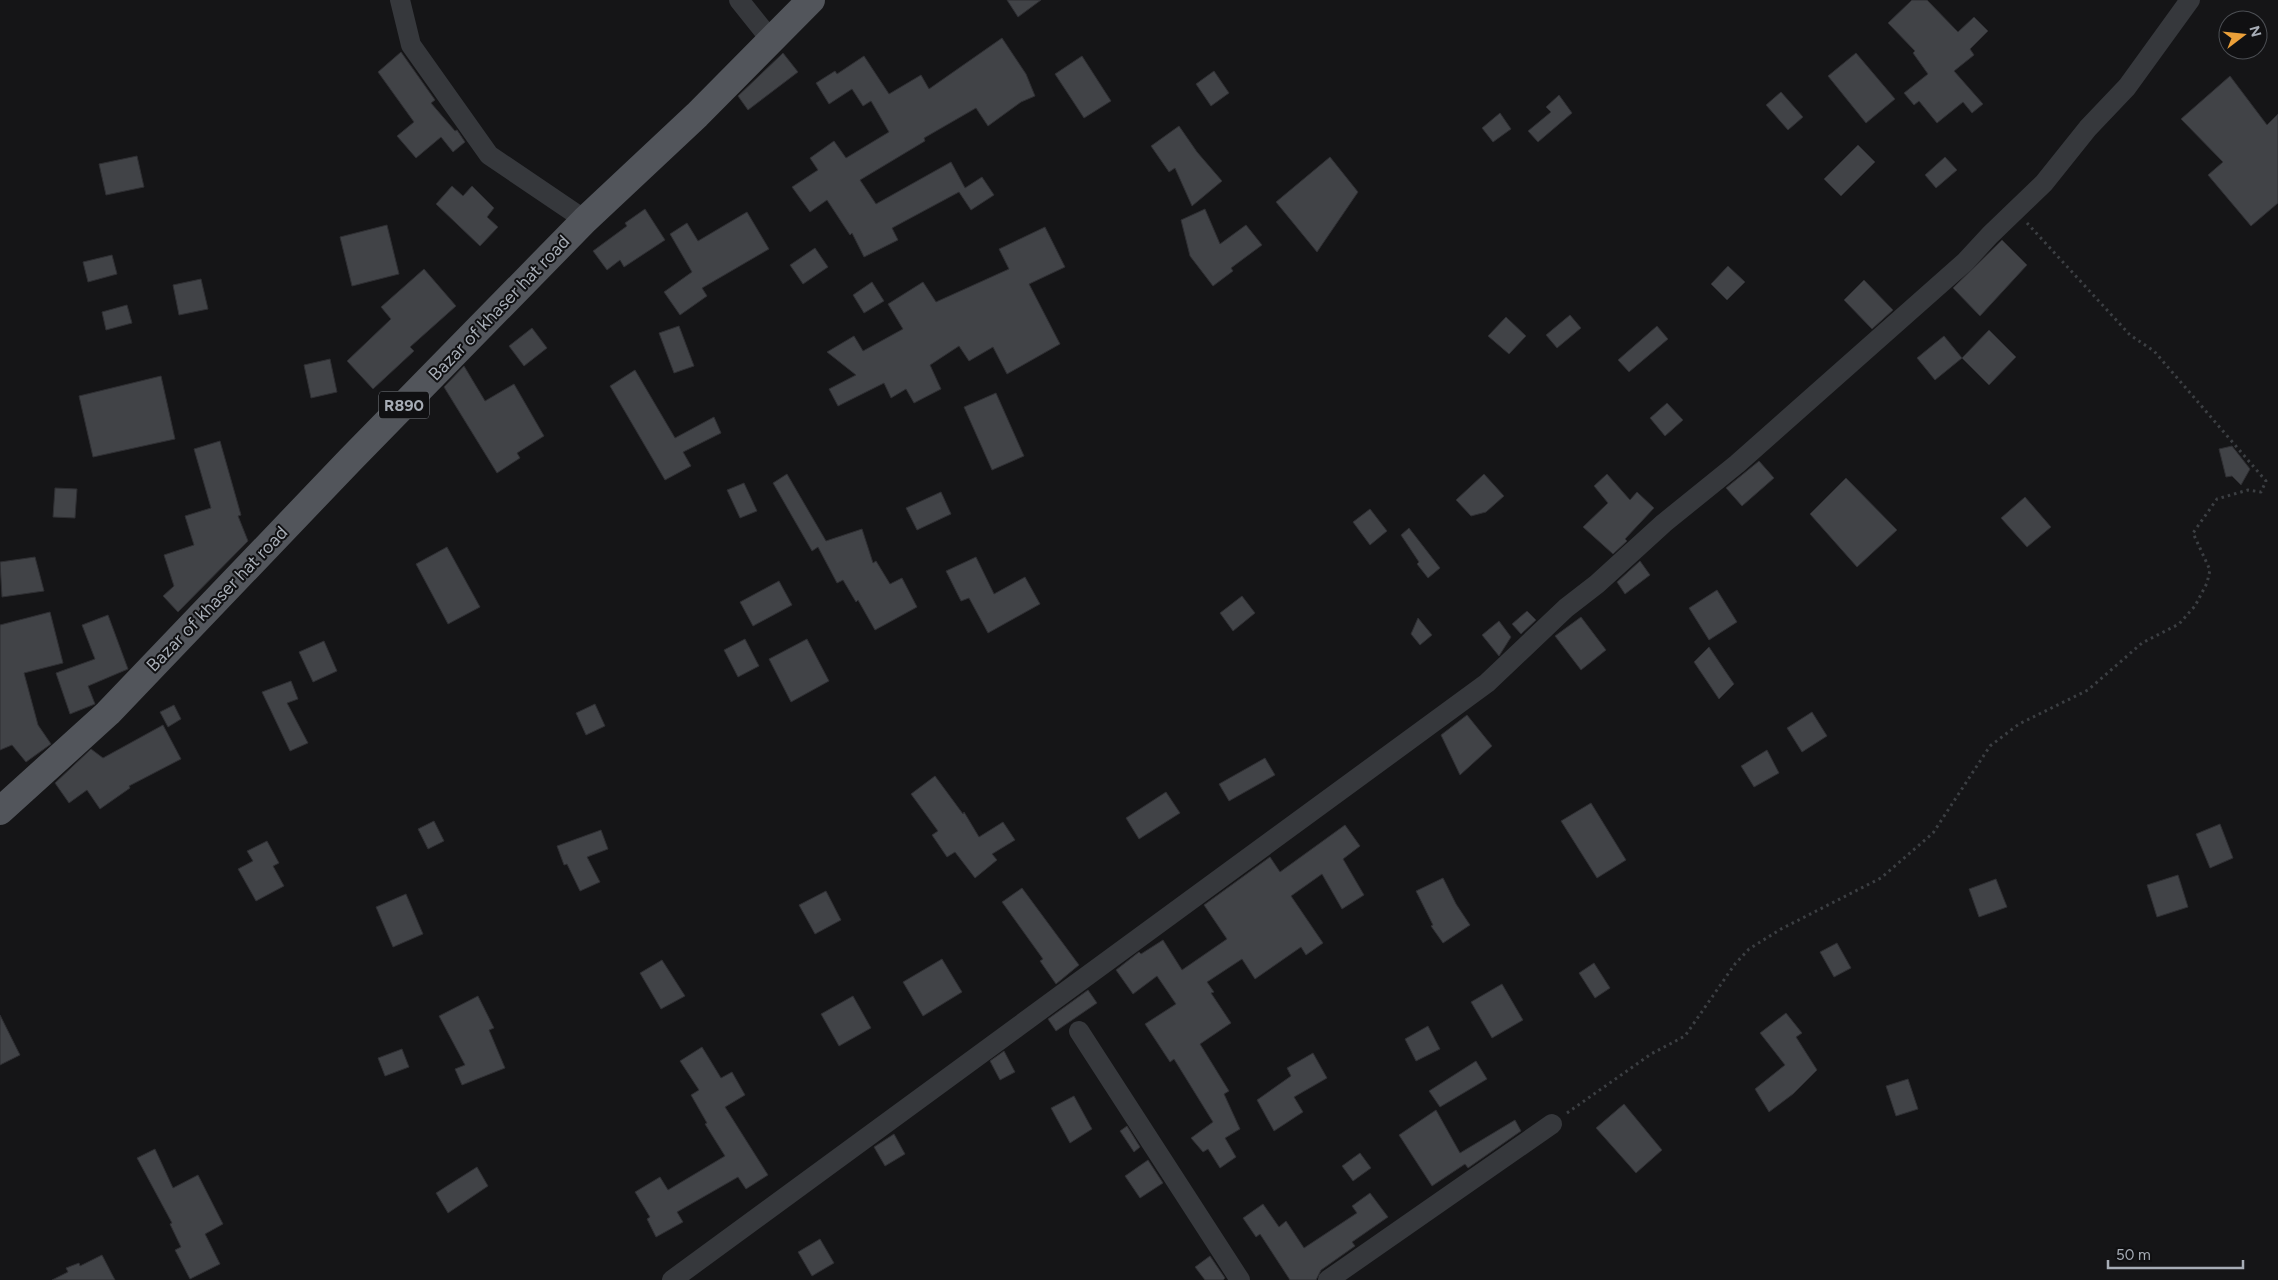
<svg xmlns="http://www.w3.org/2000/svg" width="2278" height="1280" viewBox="0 0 2278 1280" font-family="Figtree,sans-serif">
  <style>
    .building { fill: #414347; stroke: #2f2f33 }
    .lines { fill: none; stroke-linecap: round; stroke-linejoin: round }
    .path { stroke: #3c3f43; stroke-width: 3; stroke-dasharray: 2.5 4; stroke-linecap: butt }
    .minor { stroke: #36383c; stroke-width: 20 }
    .primary { stroke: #52555b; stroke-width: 28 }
    .labels { text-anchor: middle; stroke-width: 4; stroke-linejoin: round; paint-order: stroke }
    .shield { fill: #101012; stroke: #7a7e85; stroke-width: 1 }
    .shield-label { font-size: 16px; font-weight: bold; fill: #a7adb6 }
    .street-label { font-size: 18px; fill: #a7adb6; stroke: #101012 }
  </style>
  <rect width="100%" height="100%" fill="#151517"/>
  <path class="building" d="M1007,0h34l-23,17z
    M1912,0h15l31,32 16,-15 14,14 -18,18 4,6 -20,16 29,33 -11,9 -9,-11 -26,21 -18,-22 -5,4 -10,-12 24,-19 -15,-21 2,-2 -27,-28z
    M1002,38l24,36 9,22 -14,6 -33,24 -12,-18 -52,30 1,3 -65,39 16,24 75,-42 14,26 17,-11 12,18 -23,15 -12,-18 -67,36 6,12 -34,17 -12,-24 -2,2 -23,-35 -17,12 -18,-25 26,-17 -8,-12 24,-17 12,17 43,-26 -18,-31 -8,5 -11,-17 -23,15 -13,-21 19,-12 2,3 27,-18 25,38 32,-19 8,14z
    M401,52l34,48 -4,3 24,28 2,-1 8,12 -12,10 -12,-15 -25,21 -19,-22 17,-14 -36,-50z
    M783,53l15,19 -50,38 -10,-14z
    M1856,53l39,46 -29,24 -38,-47z
    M1082,56l29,45 -27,17 -29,-44z
    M1214,71l15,22 -18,13 -15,-22z
    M2230,76l37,49 11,-11v89l-27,23 -43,-51 15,-13 -42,-43z
    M1781,92l22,25 -15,13 -22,-25z
    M1559,95l13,18 -34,29 -10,-11 23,-19 -5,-5z
    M1500,113l11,16 -18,13 -11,-14z
    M1179,126l18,26 25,29 -30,25 -17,-38 -6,4 -18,-26z
    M1858,145l17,17 -34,34 -17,-17z
    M137,156l7,31 -38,8 -7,-31z
    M1330,157l28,35 -41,60 -41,-50z
    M1945,157l12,13 -21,18 -11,-13z
    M452,186l11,10 9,-10 22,22 -7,9 11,10 -18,19 -44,-42z
    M645,209l20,31 -41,27 -4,-7 -13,10 -14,-19 34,-25 -2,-3z
    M1205,209l15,35 26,-19 16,20 -31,23 2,3 -20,15 -23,-30 -9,-36z
    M747,212l22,37 -67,39 5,8 -27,19 -16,-23 28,-20 -22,-38 17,-11 11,18z
    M387,225l12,49 -47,12 -12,-49z
    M1045,227l20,40 -36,17 31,60 -53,30 -14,-27 -24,14 -10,-15 -29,19 11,24 -27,14 -8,-14 -15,9 -7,-15 -46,23 -9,-17 27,-14 -29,-23 27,-16 9,15 40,-22 -15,-25 35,-22 13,20 73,-33 -10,-20z
    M2002,240l25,25 -47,51 -27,-28z
    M815,248l13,19 -25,17 -13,-19z
    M112,255l5,19 -29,8 -5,-20z
    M1728,266l17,16 -18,18 -16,-16z
    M424,269l32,37 -46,41 4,4 -41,38 -26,-28 44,-42 -10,-12z
    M201,279l7,30 -29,6 -6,-30z
    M1864,280l29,30 -21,19 -28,-29z
    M872,282l12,19 -20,12 -11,-18z
    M127,305l5,18 -26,7 -4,-18z
    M1570,315l11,13 -24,20 -11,-13z
    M1506,317l20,19 -17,18 -21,-18z
    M679,326l15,40 -20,7 -15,-40z
    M1657,326l11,13 -39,33 -11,-12z
    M532,328l15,20 -23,18 -15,-20z
    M1989,330l27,27 -27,28 -27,-27z
    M1944,336l18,22 -27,22 -18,-22z
    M330,359l7,33 -26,6 -7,-33z
    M464,366l21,35 29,-17 30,52 -27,17 3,5 -23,15 -53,-86z
    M635,370l40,68 39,-21 7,16 -38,19 8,14 -26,14 -55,-94z
    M161,376l14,63 -82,18 -14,-61z
    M996,393l28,63 -32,14 -28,-63z
    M1667,403l16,17 -18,16 -15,-18z
    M220,441l21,74 -3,1 10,25 -70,71 -15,-16 11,-10 -10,-31 30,-10 -9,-29 26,-8 -17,-59z
    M2232,446l18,23 -9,16 -9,-9 -6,1 -7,-28z
    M1759,461l15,17 -32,28 -16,-18z
    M787,474l39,67 36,-12 11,34 3,-2 14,23 12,-6 15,29 -42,23 -17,-30 -2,2 -13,-22 -6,3 -19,-36 -6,4 -39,-68z
    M1484,474l20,22 -18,16 -15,4 -15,-16z
    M1607,474l23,26 7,-8 17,16 -29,31 2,2 -14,13 -30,-27 25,-24 -14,-17z
    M1846,478l51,52 -40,37 -47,-53z
    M744,483l13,28 -17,7 -13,-28z
    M55,488l22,1 -2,29 -22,-1z
    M941,492l10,22 -34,16 -11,-22z
    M2025,497l26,30 -24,20 -26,-29z
    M1370,509l17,22 -17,14 -17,-23z
    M1409,528l31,40 -12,10 -11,-14 2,-2 -18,-27z
    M447,547l33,60 -32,17 -32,-60z
    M35,557l9,34 -42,6 -2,-35z
    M976,557l18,37 31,-17 15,27 -52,29 -19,-35 -8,3 -15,-30z
    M1640,561l10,14 -25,19 -8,-12z
    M779,581l13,24 -39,21 -13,-24z
    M1717,590l20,32 -28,18 -20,-32z
    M1242,596l13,17 -22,18 -13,-18z
    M1527,611l9,9 -15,14 -9,-10z
    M50,612l13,51 -39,10 14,52 13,19 -25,18 -14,-17 -12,5v-125z
    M108,615l20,54 -40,17 7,18 -25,10 -14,-41 39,-14 -13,-34z
    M1581,617l25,33 -25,20 -26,-34z
    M1418,618l14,17 -12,10 -9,-11z
    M1499,621l12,16 -12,19 -17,-21z
    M745,639l14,27 -21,11 -14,-27z
    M807,639l22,42 -38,21 -22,-43z
    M324,641l13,30 -24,11 -14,-30z
    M1709,647l25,37 -15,15 -25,-37z
    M291,681l7,18 -11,4 21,40 -18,8 -28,-59z
    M595,704l10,22 -19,9 -10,-22z
    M174,705l7,14 -13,8 -8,-15z
    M1812,712l15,24 -25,16 -15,-24z
    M1467,715l25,31 -32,29 -19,-40z
    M163,725l18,34 -52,27 1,2 -30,21 -13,-19 -18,13 -14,-20 36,-34 12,9z
    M1767,750l12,23 -25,14 -13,-21z
    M1265,758l10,17 -46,26 -10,-17z
    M935,776l28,38 1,-2 15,25 24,-15 12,18 -23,14 5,6 -22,18 -20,-26 -8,5 -15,-22 6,-4 -27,-37z
    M1166,792l14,21 -41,26 -13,-21z
    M1591,803l35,57 -29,18 -36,-57z
    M434,821l10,20 -16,8 -10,-20z
    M2220,824l13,34 -23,10 -14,-34z
    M1345,825l15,21 -17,13 21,36 -22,14 -20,-35 -31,22 32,47 -17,12 -5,-8 -46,32 -13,-20 -35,23 7,10 -3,1 20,30 -31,21 29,47 -5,3 16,35 -15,9 11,19 -16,11 -12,-19 -5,3 -12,-14 22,-16 -39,-63 -4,3 -25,-38 31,-20 -19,-28 -24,18 -17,-24 23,-18 2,2 22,-14 19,30 45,-31 -23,-34 66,-48 10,15z
    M601,830l7,19 -21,8 13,25 -20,9 -13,-27 -3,1 -7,-19z
    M267,841l12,22 -6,3 11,20 -28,15 -18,-32 15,-8 -6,-10z
    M2178,875l10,32 -31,10 -10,-32z
    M1443,878l13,26 14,21 -27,18 -12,-17 2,-1 -17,-34z
    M1996,879l11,28 -28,10 -10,-28z
    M1022,888l57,77 -23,19 -16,-23 3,-2 -41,-57z
    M826,891l15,29 -26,14 -16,-29z
    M406,894l17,40 -30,13 -17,-40z
    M1837,943l14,25 -17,9 -14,-25z
    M942,959l20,33 -39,24 -20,-34z
    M662,960l23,36 -24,13 -21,-36z
    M1594,963l16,25 -15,10 -16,-25z
    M1502,984l21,36 -31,18 -21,-36z
    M1088,990l9,13 -41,28 -8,-12z
    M478,996l16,32 -5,2 16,38 -43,17 -7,-16 10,-4 -26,-49z
    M853,996l18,32 -32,18 -18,-32z
    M1786,1013l16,20 -6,4 21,33 -24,24 -24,18 -14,-23 30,-24 -25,-32z
    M0,1015l20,40 -20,10z
    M1428,1026l12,23 -24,12 -11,-22z
    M702,1047l19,31 11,-6 13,23 -20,12 43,68 -22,14 -8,-12 -61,35 6,10 -27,15 -9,-18 3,-2 -15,-25 25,-15 8,13 57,-34 -20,-32 2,-1 -16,-28 8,-5 -19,-29z
    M402,1049l7,18 -24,9 -7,-18z
    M1004,1051l11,21 -15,8 -10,-19z
    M1313,1053l14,25 -33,19 9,15 -29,19 -17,-31 34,-24 -4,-8z
    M1476,1061l11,18 -47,28 -11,-16z
    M1908,1079l10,30 -22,7 -10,-30z
    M1074,1096l18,33 -22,14 -19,-35z
    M1624,1104l38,46 -26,23 -40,-45z
    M1436,1110l24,43 55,-33 6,11 -53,37 -3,-4 -33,22 -33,-51z
    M1127,1126l13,21 -6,5 -14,-21z
    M894,1134l11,20 -20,12 -11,-19z
    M155,1149l18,39 25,-13 25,49 -18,10 15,30 -30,15 -15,-29 6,-3 -11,-23 2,-1 -35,-65z
    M1360,1153l11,15 -18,13 -11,-15z
    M1148,1160l15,23 -23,15 -15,-22z
    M477,1167l11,19 -40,27 -12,-20z
    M1370,1193l18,24 -36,25 3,4 -34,24 -5,10h-26l-30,-46 -4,3 -13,-19 20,-14 16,23 7,-6 18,27 53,-35 -5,-7z
    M820,1239l14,24 -22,13 -14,-24z
    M102,1255l13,25h-63l16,-8 -2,-4 13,-5 1,3z
    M1210,1256l15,22 -2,2h-18l-10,-13z"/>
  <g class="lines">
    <path class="path" d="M1567,1113l84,-59 34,-18 50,-72 14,-15 32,-20 100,-51 52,-45 57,-87 29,-22 69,-34 54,-47 37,-19 16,-18 12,-23 3,-13 -17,-37 24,-34 31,-9 13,2 5,-11 -112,-130 -24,-16 -103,-112"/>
    <path class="minor" d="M400,0l11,45 78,110 96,65
      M739,0l32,40
      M1079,1031l161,249
      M672,1280l815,-597 79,-75 31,-24 67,-61 73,-59 228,-202 25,-27 54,-52 44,-55 39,-41 63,-87
      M1328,1280l224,-156"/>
    <path class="primary" d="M0,811l108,-98 243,-254 234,-239 112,-105 114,-115"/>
  </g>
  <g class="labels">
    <rect class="shield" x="379" y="391.5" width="50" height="27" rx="4"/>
    <g class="shield-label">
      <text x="404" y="411">R890</text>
    </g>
    <g class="street-label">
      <text transform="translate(499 308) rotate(-46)" y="6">Bazar of khaser hat road</text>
      <text transform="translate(217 599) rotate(-46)" y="6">Bazar of khaser hat road</text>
    </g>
  </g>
  <g transform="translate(2243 35) rotate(74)"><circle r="24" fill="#101012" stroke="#4c4f54"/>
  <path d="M0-4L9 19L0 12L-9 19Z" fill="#eba039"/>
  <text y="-8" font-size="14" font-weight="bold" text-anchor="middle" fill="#a7adb6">N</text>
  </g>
  <path d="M2108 1260v8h135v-8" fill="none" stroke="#a7adb6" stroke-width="2.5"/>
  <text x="2116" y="1260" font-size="15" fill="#a7adb6" stroke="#101012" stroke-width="4" paint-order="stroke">50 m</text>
</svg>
